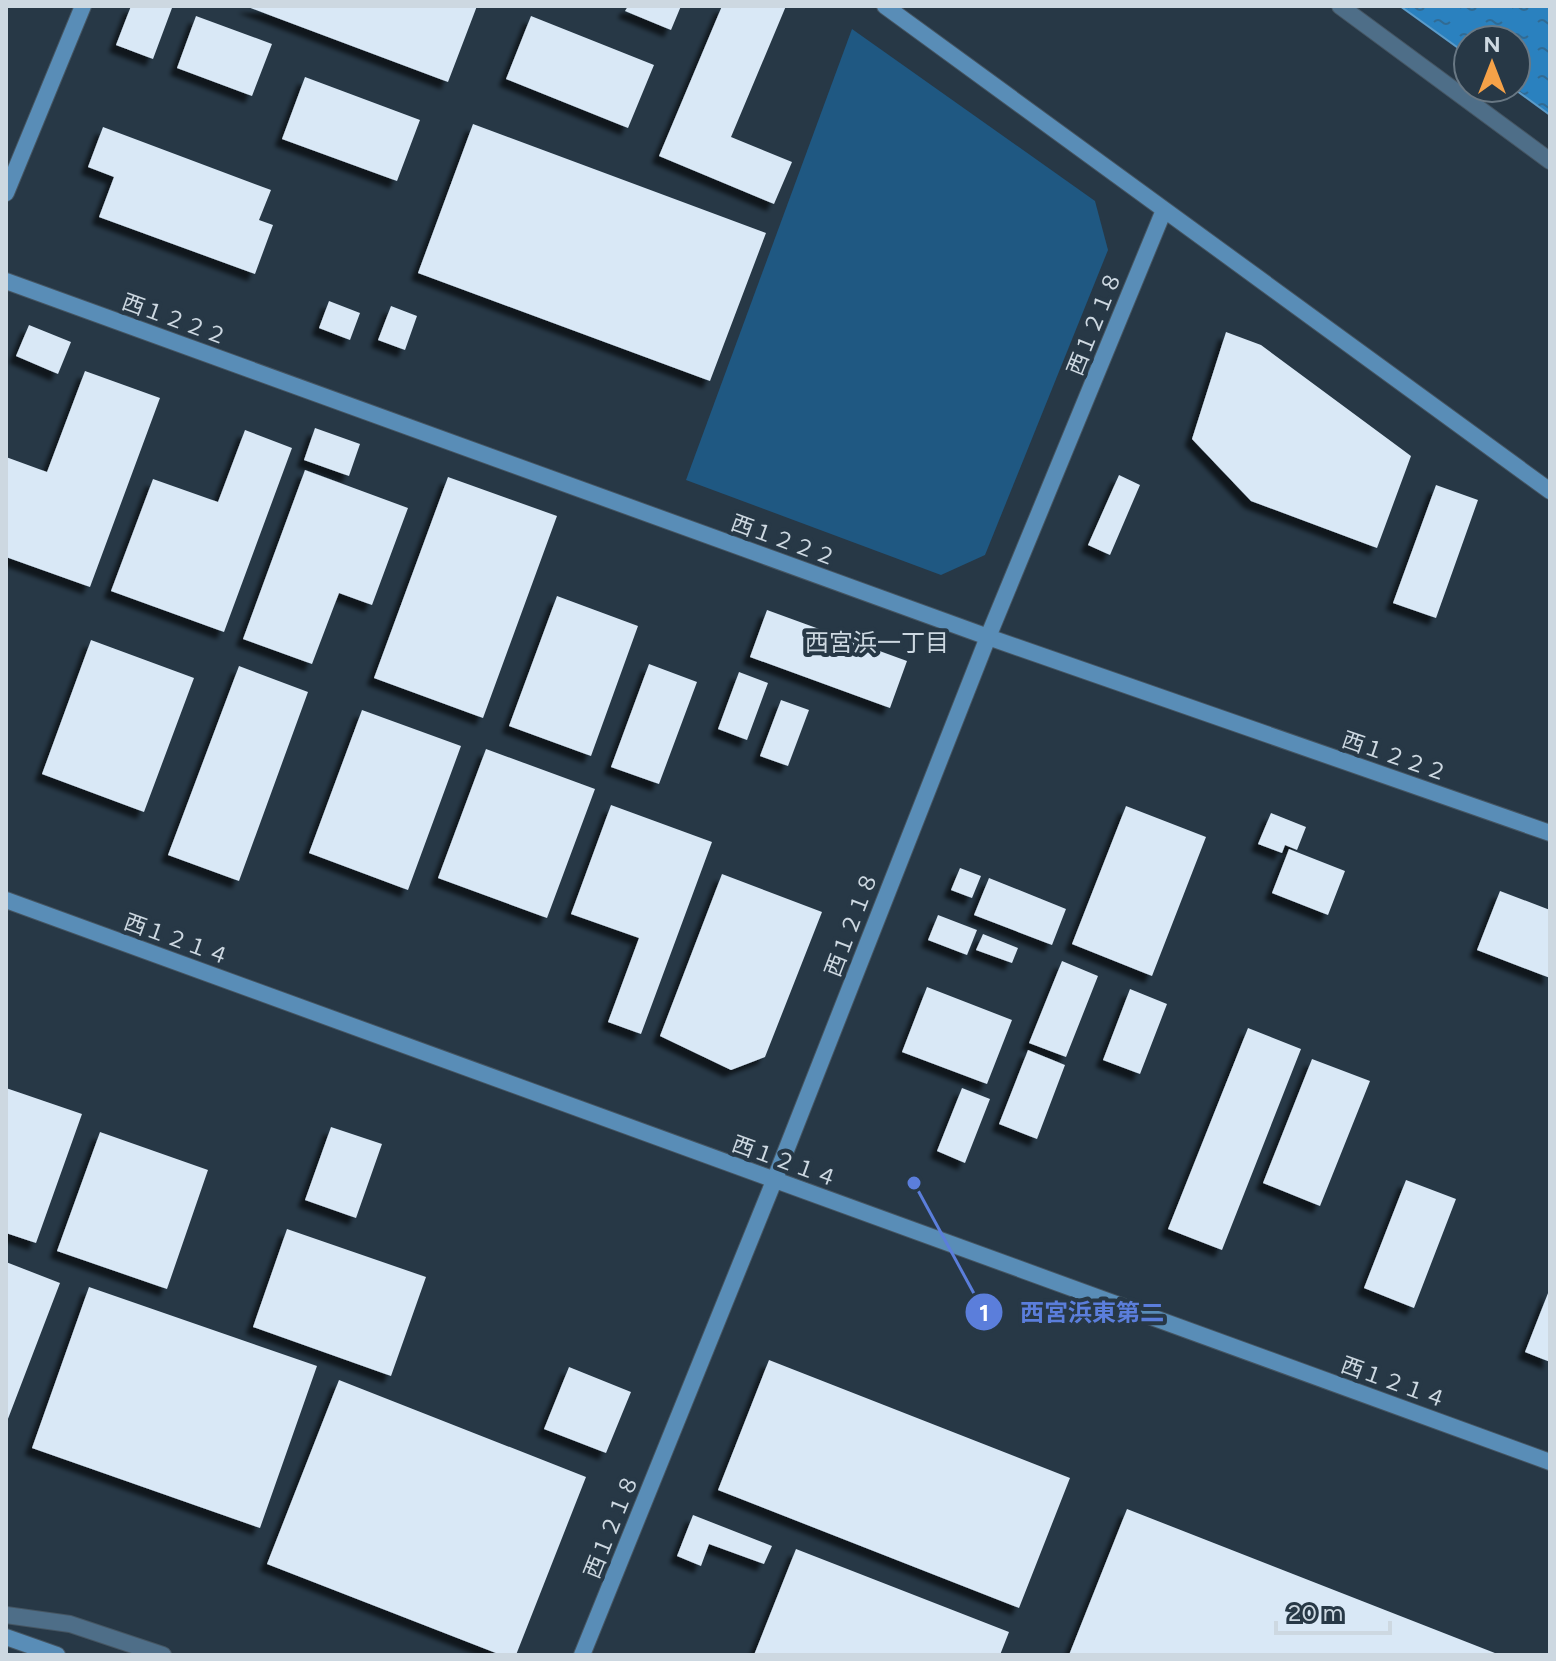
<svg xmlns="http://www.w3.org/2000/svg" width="1556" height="1661" viewBox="0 0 1556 1661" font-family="Figtree,'Noto Sans JP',sans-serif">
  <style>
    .green { fill: #1f5882 }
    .water { fill: url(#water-ripples); stroke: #5b9bc9; stroke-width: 2 }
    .building { fill: #d9e8f6; filter: url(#shadow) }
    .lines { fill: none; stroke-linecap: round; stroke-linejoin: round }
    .lane-casing { stroke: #455562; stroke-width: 18 }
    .street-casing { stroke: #455562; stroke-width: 18 }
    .secondary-casing { stroke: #455562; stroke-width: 18 }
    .lane { stroke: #4e6e88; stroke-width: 16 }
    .street { stroke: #4e6e88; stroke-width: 16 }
    .secondary { stroke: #598db7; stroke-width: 16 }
    .labels { text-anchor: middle; stroke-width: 8; stroke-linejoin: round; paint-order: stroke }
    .street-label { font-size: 22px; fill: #cdd8e1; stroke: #273846 }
    .neighbourhood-label { font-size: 24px; fill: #cdd8e1; stroke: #273846 }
    .leader { fill: none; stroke: #5b7edb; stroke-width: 3 }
    .callout-dot { fill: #5b7edb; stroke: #273846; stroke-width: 3 }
    .mark-label { font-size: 24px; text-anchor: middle; font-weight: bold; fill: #fff }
    .callout-label { font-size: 24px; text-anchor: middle; font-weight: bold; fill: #5b7edb; stroke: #273846; stroke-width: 8; stroke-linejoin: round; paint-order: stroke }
  </style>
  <defs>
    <pattern id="water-ripples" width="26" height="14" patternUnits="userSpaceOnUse" patternTransform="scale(2)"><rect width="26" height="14" fill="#2a81bf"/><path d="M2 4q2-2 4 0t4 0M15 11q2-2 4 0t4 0" fill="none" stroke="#316b94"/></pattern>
    <filter id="shadow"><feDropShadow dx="-7" dy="7" stdDeviation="2" flood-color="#0009"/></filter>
  </defs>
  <rect width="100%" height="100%" fill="#273846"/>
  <path class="green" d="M852,29l243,172 13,49 -123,305 -44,20 -255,-95z"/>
  <path class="water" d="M1400,6h150v109l-37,-27h3v-48h-48v15z"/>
  <path class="building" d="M131,6l41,2 -19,51 -37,-14z
    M245,6h232l-29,76z
    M628,6h53l-10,24 -46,-19z
    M722,6h64l-55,131 61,25 -18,42 -115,-48z
    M196,16l76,28 -20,52 -75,-28z
    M531,16l123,49 -26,63 -122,-49z
    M305,77l115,43 -23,61 -115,-42z
    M473,124l293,109 -56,148 -292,-108z
    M103,127l168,63 -12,30 14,5 -18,49 -156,-57 15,-40 -26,-10z
    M329,301l31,12 -10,27 -31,-12z
    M391,306l26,10 -12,34 -27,-10z
    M29,325l42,17 -13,32 -42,-18z
    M1226,332l35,13 150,111 -34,92 -126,-47 -59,-62z
    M85,371l75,27 -70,189 -84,-30v-100l41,15z
    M315,428l45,16 -11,32 -45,-16z
    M245,430l47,18 -68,184 -113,-41 42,-112 65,23z
    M305,470l103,38 -36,97 -33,-12 -27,71 -69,-25z
    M1119,475l21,10 -30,70 -22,-10z
    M448,477l109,39 -74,202 -109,-40z
    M1436,485l42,15 -42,118 -43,-15z
    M557,596l81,30 -47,130 -82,-30z
    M767,610l140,51 -17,47 -140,-51z
    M91,640l103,38 -50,134 -102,-38z
    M649,664l48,18 -38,102 -48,-17z
    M239,666l69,26 -69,189 -71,-26z
    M739,672l29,11 -21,57 -29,-11z
    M781,700l28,10 -21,56 -28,-10z
    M362,710l99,36 -53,144 -99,-37z
    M486,749l109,40 -48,129 -109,-40z
    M611,805l101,37 -71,192 -33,-12 31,-84 -68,-24z
    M1126,806l80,31 -54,139 -80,-32z
    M1271,813l35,14 -9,23 -12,-5 -3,8 -24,-9z
    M1289,849l56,22 -17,44 -56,-22z
    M960,868l21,8 -9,22 -21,-8z
    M722,874l100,38 -57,145 -34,13 -71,-34z
    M989,878l77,31 -14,36 -78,-30z
    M1500,891l50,19v68l-73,-28z
    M938,915l39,15 -10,25 -39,-15z
    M983,934l35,14 -6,15 -36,-13z
    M1062,961l36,15 -32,81 -37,-14z
    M927,987l85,33 -25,64 -85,-32z
    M1130,989l37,15 -27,70 -37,-14z
    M1248,1028l53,21 -79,201 -54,-21z
    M1028,1050l37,15 -28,74 -38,-15z
    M1312,1059l58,22 -50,125 -57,-23z
    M6,1088l76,26 -46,129 -30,-10z
    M962,1088l28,11 -25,64 -28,-12z
    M331,1127l51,17 -26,74 -51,-18z
    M100,1132l108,38 -41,119 -110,-38z
    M1406,1180l50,19 -42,109 -50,-20z
    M287,1229l139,48 -35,99 -138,-49z
    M6,1262l54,21 -54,141z
    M89,1287l228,79 -57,162 -228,-80z
    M1550,1288v74l-25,-10z
    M769,1360l301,118 -51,130 -301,-118z
    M569,1367l62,25 -25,61 -62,-24z
    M339,1380l247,97 -70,178h-15l-234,-91z
    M1127,1509l373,146h-431z
    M693,1515l79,31 -8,18 -55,-20 -8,22 -24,-10z
    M796,1549l213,83 -9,23h-246z"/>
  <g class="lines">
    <defs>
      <path id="lane" d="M1340,6l210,155"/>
      <path id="street" d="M6,1615l64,9 93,31"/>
      <path id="secondary" d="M885,6l665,485
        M6,193l77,-187
        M6,281l982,356 562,196
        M6,900l1544,562
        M6,1637l51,18
        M582,1655l192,-474 214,-544 176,-427"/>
    </defs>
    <use href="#lane" class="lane-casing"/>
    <use href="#street" class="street-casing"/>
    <use href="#secondary" class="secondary-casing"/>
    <use href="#lane" class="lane"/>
    <use href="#street" class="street"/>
    <use href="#secondary" class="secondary"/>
  </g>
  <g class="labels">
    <g class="street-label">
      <text transform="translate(175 319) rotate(20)" y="8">西１２２２</text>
      <text transform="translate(1094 323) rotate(-68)" y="8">西１２１８</text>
      <text transform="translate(784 540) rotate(20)" y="8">西１２２２</text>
      <text transform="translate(1395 756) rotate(19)" y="8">西１２２２</text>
      <text transform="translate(851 924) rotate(-69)" y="8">西１２１８</text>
      <text transform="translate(177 939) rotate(20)" y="8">西１２１４</text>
      <text transform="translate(785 1161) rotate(20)" y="8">西１２１４</text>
      <text transform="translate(1394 1382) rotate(20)" y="8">西１２１４</text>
      <text transform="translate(611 1526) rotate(-68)" y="8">西１２１８</text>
    </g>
    <g class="neighbourhood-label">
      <text x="877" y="651">西宮浜一丁目</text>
    </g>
  </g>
  <path class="leader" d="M914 1183L984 1312"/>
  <g class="callout-dot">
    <circle cx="914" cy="1183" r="8"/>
    <circle cx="984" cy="1312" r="20"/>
  </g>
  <g class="mark-label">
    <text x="984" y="1321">1</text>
  </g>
  <g class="callout-label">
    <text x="1092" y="1321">西宮浜東第二</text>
  </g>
  <rect width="1556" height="1661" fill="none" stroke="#cdd8e1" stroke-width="16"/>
  <g transform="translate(1492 64)"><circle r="38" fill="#273846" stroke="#697884" stroke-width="2"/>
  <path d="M0-6L14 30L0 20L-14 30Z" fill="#f6a248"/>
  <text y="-12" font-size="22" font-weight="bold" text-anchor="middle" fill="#cdd8e1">N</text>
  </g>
  <path d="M1276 1621v12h114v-12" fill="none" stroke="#cdd8e1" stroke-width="4"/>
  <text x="1288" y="1621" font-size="24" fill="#cdd8e1" stroke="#273846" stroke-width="6" paint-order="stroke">20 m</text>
</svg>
